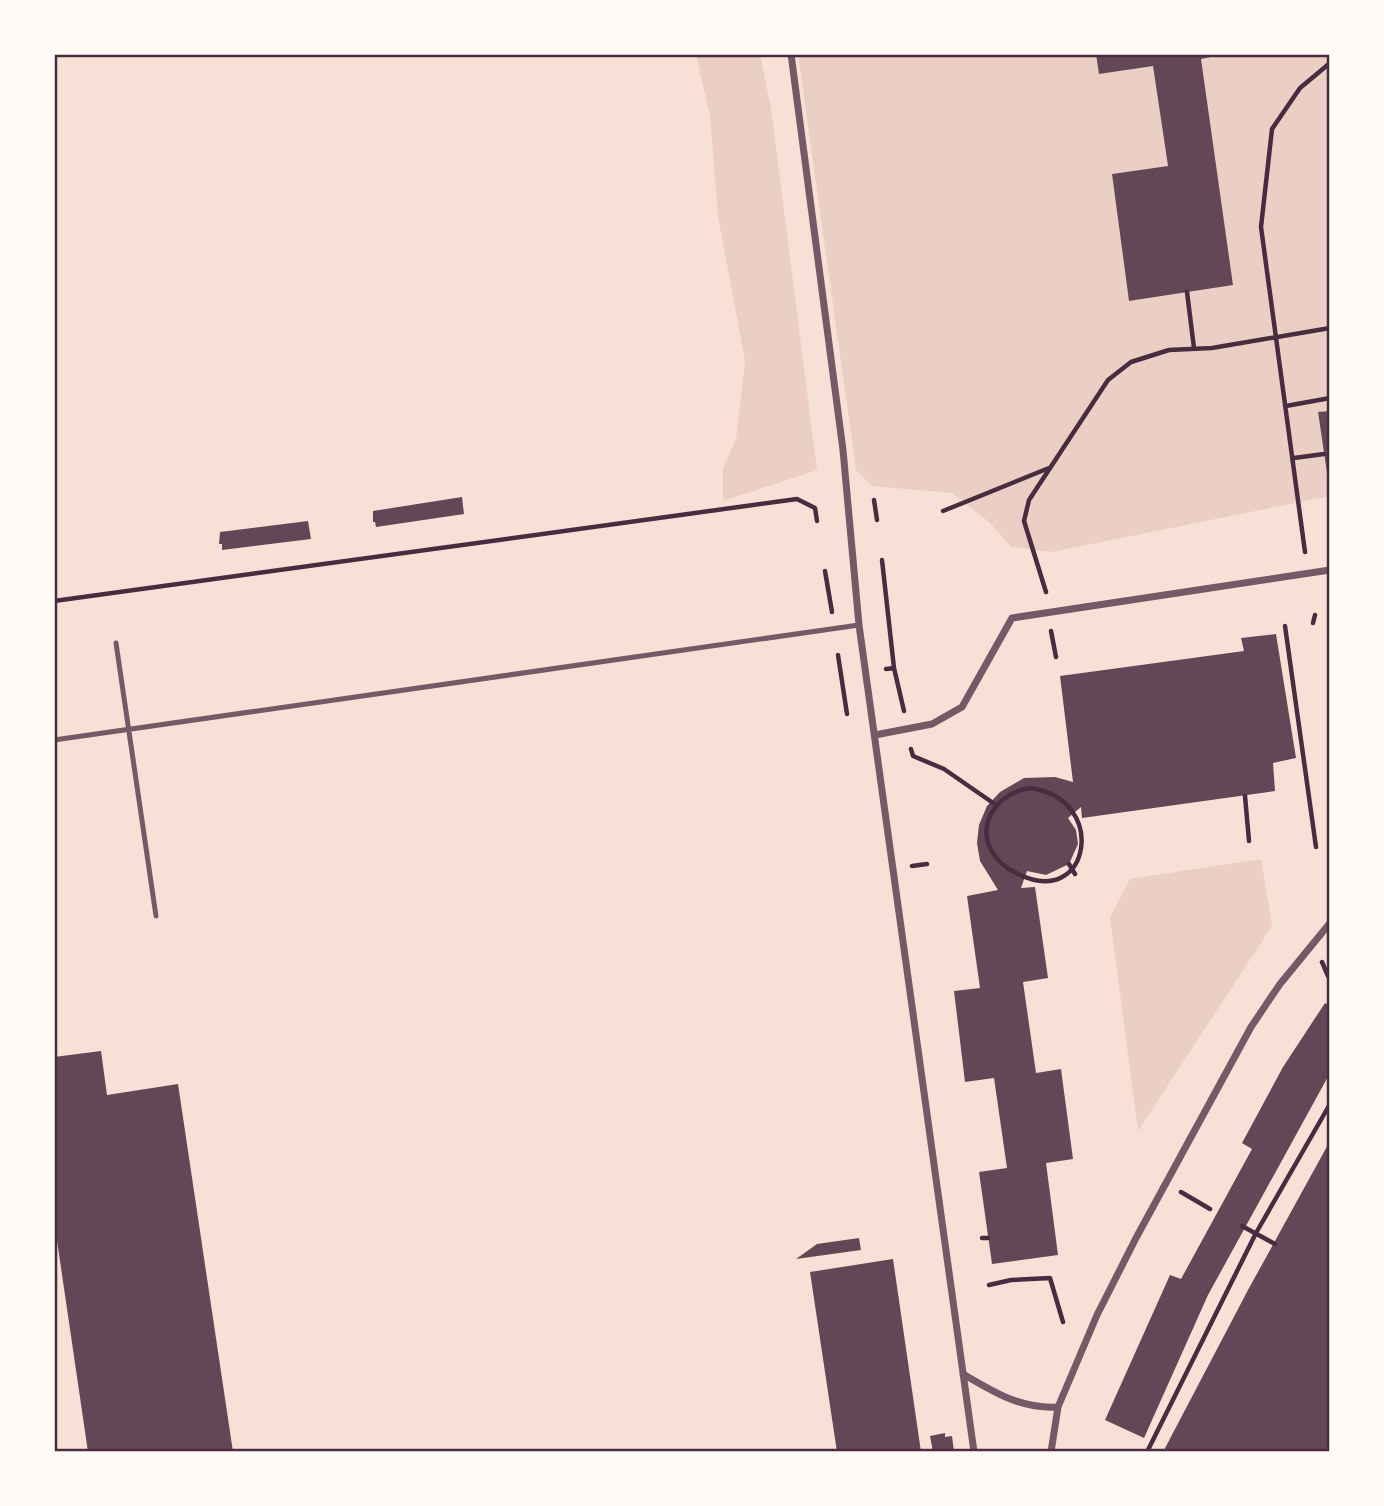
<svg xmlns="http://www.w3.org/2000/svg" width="1384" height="1506" viewBox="0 0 1384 1506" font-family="'Work Sans',sans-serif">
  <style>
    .green { fill: #ebcfc5 }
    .building { fill: #644757 }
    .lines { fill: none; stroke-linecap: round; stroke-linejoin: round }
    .path { stroke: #4a2c40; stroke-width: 4.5 }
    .service { stroke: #755966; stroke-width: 5 }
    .minor { stroke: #755966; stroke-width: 7 }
    .neatline { fill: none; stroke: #4a2c40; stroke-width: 2.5 }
  </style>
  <rect width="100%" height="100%" fill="#f7e1d7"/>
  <path class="green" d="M696,54h64l11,54 46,362 -94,31v-33l13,-29 9,-78 -27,-145 -8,-100z
    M798,54h298l57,12 15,100 -56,8 17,127 104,-16 -32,-226 37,-5h92v357l-12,2 12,83 -278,56 -41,-5 -22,-25 -37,-29 -80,-7 -16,-16z
    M1261,859l11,67 -134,205 -28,-214 20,-38z"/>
  <path class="building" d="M1096,54h130l-25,5 32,226 -104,16 -17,-127 56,-8 -15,-100 -54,8z
    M1330,411v69h-2l-10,-68z
    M462,497l2,17 -88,13 -1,-5h-2v-11z
    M308,521l3,18 -89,11v-6h-3l1,-12z
    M1276,634l20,124 -23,5 2,28 -193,27 -1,-11 -13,11 8,12 2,14 -9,20 -23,11 -19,-4 -6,17 14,-1 13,91 -25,4 13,91 25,-4 12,90 -27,4 12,92 -66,9 -13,-92 28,-4 -13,-90 -29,4 -11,-91 26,-3 -13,-92 31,-6 -18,-29 -3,-18 2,-18 8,-19 13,-14 24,-14 31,-1 18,5 -13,-106 184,-25 -3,-13z
    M1325,1003l5,3v67l-122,222 -64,143 -39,-18 65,-145 11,4 71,-130 -10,-6 41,-76z
    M101,1051l6,44 71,-11 55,368h-145l-34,-232v-163z
    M1330,1141v311h-167l85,-162z
    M859,1238l2,12 -65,9 21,-15z
    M893,1259l28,193h-84l-27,-180z
    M945,1433v4l7,-1 2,16h-21l-3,-16z"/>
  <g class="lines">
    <path class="path" d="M1187,292l7,56
      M1286,406l44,-8
      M1294,458l30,-4
      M874,500l3,20
      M943,511l106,-43
      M1305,552l-44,-325 11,-98 28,-41 30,-25
      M882,560l12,108 -8,1
      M825,571l7,41
      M1046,592l-22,-71 5,-21 79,-120 23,-18 38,-12 43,-2 118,-20
      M54,601l743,-102 18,9 2,13
      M1313,623l2,-8
      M1285,626l31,221
      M1051,631l5,26
      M838,655l9,59
      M894,668l10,43
      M911,749l2,7 31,13 52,36
      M1030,788c79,10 61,122 -12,86 -11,-5 -21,-13 -27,-24 -15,-30 10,-58 39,-62z
      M1245,796l4,45
      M1069,864l6,10
      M912,866l15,-2
      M1322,962l6,14
      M1181,1192l29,17
      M1242,1226l33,18
      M982,1238h6
      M989,1285l22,-5 39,-2 13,44
      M1147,1452l109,-219 74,-129"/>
    <path class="service" d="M116,643l40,273
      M54,740l805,-115"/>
    <path class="minor" d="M791,54l52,396 16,175 115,827
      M875,735l57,-11 30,-17 50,-89 318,-48
      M963,1374c31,18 57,35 95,33
      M1051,1452l7,-45 39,-92 39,-77 115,-211 29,-43 50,-61"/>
  </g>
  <rect width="1384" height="1506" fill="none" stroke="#fffaf5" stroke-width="112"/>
  <rect x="56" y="56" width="1272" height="1394" class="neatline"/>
</svg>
